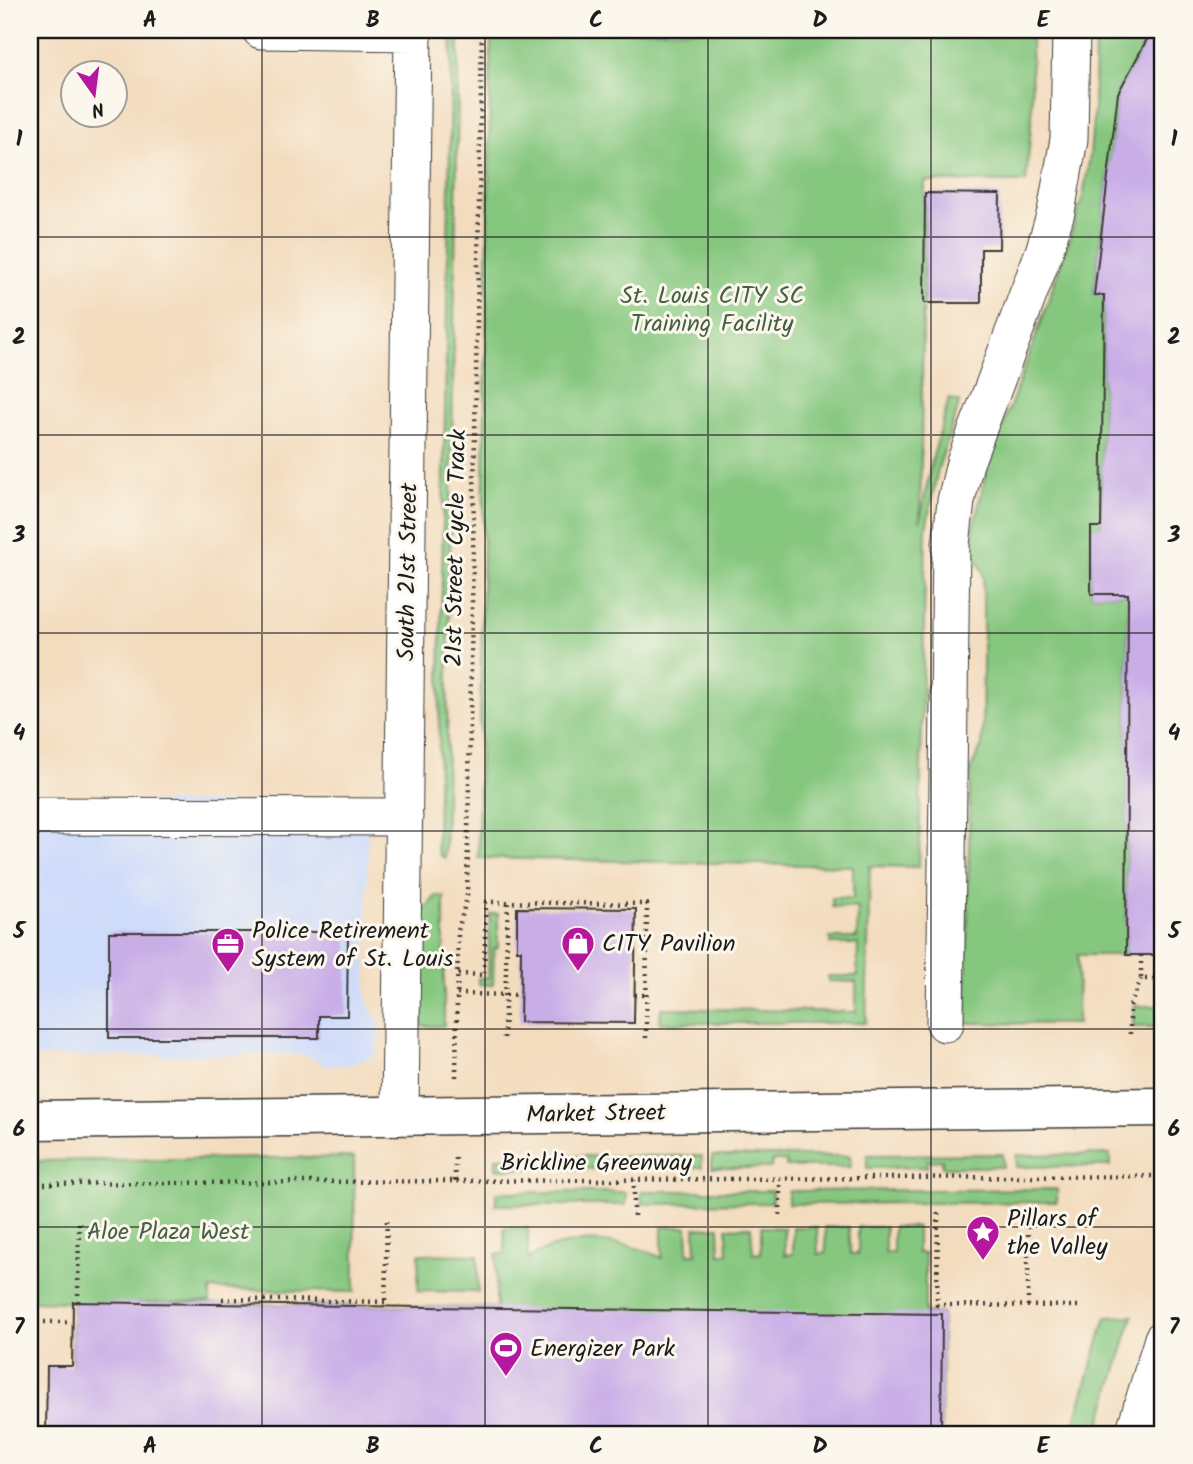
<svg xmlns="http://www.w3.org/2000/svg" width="1193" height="1464" viewBox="0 0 1193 1464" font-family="Kalam,sans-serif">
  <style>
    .built { fill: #cedbfa }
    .green { fill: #86c77f; stroke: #51724e; stroke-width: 2 }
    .building { fill: #c9ade7 }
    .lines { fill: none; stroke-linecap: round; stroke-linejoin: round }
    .minor-casing { stroke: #3c3934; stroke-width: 39 }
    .major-casing { stroke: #3c3934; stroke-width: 41 }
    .path { stroke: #3c3934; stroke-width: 4.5; stroke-dasharray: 2 5; stroke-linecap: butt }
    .minor { stroke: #fff; stroke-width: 37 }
    .major { stroke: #fff; stroke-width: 38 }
    .grid { fill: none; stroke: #1c1c1c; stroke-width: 2; stroke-opacity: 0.55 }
    .labels { text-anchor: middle; stroke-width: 6; stroke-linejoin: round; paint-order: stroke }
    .park-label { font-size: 24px; fill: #466044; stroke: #fbf7ec }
    .street-label { font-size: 24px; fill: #1c1c1c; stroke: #fbf7ec }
    .poi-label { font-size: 24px; fill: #1c1c1c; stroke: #fbf7ec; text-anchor: start }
    .neatline { fill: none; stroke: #1c1c1c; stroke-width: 2.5 }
    .grid-label { font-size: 23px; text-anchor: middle; font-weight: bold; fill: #1c1c1c }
  </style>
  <rect width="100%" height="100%" fill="#fbf7ec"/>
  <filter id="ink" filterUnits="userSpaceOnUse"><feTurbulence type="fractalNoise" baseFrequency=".0143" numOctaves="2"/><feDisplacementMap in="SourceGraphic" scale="14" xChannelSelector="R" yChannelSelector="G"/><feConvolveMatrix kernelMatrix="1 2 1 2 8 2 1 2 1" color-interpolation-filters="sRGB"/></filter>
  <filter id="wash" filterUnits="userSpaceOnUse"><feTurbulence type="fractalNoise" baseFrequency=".00686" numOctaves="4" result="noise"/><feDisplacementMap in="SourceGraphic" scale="28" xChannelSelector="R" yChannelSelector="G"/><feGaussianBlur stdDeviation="1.57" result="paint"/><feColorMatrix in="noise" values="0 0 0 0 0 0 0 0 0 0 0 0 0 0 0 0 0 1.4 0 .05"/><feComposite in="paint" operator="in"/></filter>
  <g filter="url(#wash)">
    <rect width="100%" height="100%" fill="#f3dcbe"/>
    <path class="built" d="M30,802l338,1 -2,192 2,10 11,17 1,9 -3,20 -6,6 -17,7 -28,2 -23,-12 -273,3z"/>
    <path class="green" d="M452,30h7l-14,828 -5,-2 -3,-8z
      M491,30h540l1,85 -6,67 -101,-1 -5,340 11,-57 18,-65 10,3 -1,5 -20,62 -12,59 -7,339 -49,-1 -4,157h-206l1,-15 195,4v-30l-28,-1v-5h29l1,-32h-28v-6h27l1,-30 -26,-1v-9h21v-32l-375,-8z
      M1095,30h57l-34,63 -24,201 10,1 -3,232 -10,1v66h37l-2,361h-48l-1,69 -111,-1 4,-238 1,-17 11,-22 1,-85v-89l-8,-16 -3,-15 2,-17 14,-58 51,-138 44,-131 7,-41 4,-47z
      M436,896h8v130h-22v-106l2,-10z
      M490,914h8v34h-4l-1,37 -15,-1v-6h10z
      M1133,1006h30v21h-30z
      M1003,1154v13h-61v-7l-15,1v6l-60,1v-13z
      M1110,1154v12l-94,1v-12z
      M556,1156v12l-60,1v-11z
      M566,1156h136v11l-62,1v-6h-14l-1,6 -59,1z
      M712,1156h138l1,11h-65v-6h-14l-1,7h-59z
      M354,1157l1,135 -145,-3v13l-74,1 360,5v-54h9l-1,-26h24v31c38,-25 95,-21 134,-1v-31h25l1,27h8l-1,-26 24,-1 1,27 8,-1 -1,-25 24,-1 2,27 8,-1v-26l23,1 1,27 8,-1v-27h24l1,27 8,-1 -1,-26h24l2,27h7v-27h27v26h8v-26h24v26h8v60l17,1 -1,120h-870l2,-132 -43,-1v-140z
      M1057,1189v13l-269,2v-13z
      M642,1191h130v12l-130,1z
      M496,1192h130v13h-130z
      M419,1254l59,1v37l-60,-1z
      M1133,1316l-36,118h-26l35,-117z"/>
    <g id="blocks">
      <path class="building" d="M1152,30h11v925h-37l2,-361h-37v-67h10l3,-232h-10l24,-202z
        M925,193l75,1 -1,55h-18v54h-57z
        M517,908l119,1 -2,114 -114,-1 1,-72h-4z
        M109,932h239l-1,84h-28v22h-210z
        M73,1302l869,12 -1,120h-895l1,-68h25z"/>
    </g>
  </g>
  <g filter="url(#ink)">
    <use href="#blocks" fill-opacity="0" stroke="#3c3934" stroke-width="2"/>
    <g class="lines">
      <defs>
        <path id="minor" d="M261,30l152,2
          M30,816l374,1
          M945,1023l6,-478 5,-44 9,-38 79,-211 12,-40 13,-73 2,-109
          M400,1115l13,-1085
          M1134,1434l29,-95"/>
        <path id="major" d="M30,1120l1133,-13"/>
      </defs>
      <use href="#minor" class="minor-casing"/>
      <use href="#major" class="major-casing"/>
      <path class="path" d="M1141,955v24h22
        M458,974l26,1 2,-73 161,2 -1,134
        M457,994l63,1
        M635,995h11
        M1130,1034v-28l11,-27
        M504,1038l4,-136
        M456,1077l2,-146 9,-35 15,-866
        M455,1181v-28
        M30,1184l1133,-8
        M938,1213l-1,92 144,1
        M780,1215v-36
        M634,1216v-36
        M78,1302l1,-82
        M220,1304v-5l166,3
        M1028,1306v-93
        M385,1307l2,-89
        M30,1322h43"/>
      <use href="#minor" class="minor"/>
      <use href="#major" class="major"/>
    </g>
  </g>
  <path class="grid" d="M262,30v1404M485,30v1404M708,30v1404M931,30v1404M30,237h1133M30,435h1133M30,633h1133M30,831h1133M30,1029h1133M30,1227h1133"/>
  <defs>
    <symbol id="shop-pin" viewBox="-11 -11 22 30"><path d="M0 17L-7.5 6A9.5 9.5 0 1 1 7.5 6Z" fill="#b5179e" stroke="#fbf7ec"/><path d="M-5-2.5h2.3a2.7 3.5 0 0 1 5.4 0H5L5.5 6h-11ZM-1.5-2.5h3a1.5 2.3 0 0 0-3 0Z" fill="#fff"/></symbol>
    <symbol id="office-pin" viewBox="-11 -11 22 30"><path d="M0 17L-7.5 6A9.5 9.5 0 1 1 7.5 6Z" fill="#b5179e" stroke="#fbf7ec"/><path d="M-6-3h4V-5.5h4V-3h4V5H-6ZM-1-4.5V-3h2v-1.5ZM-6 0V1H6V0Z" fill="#fff"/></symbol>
    <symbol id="sight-pin" viewBox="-11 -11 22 30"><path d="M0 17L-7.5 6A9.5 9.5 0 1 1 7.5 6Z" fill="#b5179e" stroke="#fbf7ec"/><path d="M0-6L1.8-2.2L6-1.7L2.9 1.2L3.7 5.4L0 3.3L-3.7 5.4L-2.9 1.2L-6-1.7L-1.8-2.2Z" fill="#fff"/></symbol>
    <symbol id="stadium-pin" viewBox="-11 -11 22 30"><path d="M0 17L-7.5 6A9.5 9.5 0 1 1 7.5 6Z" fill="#b5179e" stroke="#fbf7ec"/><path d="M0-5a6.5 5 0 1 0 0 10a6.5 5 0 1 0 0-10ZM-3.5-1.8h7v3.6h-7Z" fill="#fff"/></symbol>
  </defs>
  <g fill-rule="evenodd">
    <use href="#shop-pin" x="559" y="924" width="38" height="52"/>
    <use href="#office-pin" x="209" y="925" width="38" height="52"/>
    <use href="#sight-pin" x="964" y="1213" width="38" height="52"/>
    <use href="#stadium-pin" x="487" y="1329" width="38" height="52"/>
  </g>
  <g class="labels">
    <g class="park-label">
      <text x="712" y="303">St. Louis CITY SC<tspan x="712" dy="28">Training Facility</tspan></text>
      <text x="168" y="1239">Aloe Plaza West</text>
    </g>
    <g class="street-label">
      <text transform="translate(455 548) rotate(-89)" y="8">21st Street Cycle Track</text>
      <text transform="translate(407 572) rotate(-89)" y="8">South 21st Street</text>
      <text transform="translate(596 1113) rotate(-1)" y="8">Market Street</text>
      <text x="596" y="1170">Brickline Greenway</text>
    </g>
    <g class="poi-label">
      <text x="252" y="938">Police Retirement<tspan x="252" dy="28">System of St. Louis</tspan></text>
      <text x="602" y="951">CITY Pavilion</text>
      <text x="1007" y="1226">Pillars of<tspan x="1007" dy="28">the Valley</tspan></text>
      <text x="530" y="1356">Energizer Park</text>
    </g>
  </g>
  <rect width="1193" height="1464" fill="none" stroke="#fbf7ec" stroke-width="77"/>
  <g transform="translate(94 94) rotate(166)"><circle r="33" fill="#fbf7ec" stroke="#a29f99" stroke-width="2"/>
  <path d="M0-5L12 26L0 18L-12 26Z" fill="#b5179e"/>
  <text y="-10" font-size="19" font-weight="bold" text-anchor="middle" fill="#1c1c1c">N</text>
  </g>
  <rect x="38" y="38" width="1116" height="1388" class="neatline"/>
  <g class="grid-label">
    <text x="150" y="27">A</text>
    <text x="373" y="27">B</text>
    <text x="596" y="27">C</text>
    <text x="820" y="27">D</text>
    <text x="1043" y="27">E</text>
    <text x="19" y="146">1</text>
    <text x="1174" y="146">1</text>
    <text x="19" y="344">2</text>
    <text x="1174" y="344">2</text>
    <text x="19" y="542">3</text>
    <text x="1174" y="542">3</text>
    <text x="19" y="740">4</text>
    <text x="1174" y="740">4</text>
    <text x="19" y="938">5</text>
    <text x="1174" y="938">5</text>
    <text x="19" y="1136">6</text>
    <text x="1174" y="1136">6</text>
    <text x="19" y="1334">7</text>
    <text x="1174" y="1334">7</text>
    <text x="150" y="1453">A</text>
    <text x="373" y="1453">B</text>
    <text x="596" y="1453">C</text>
    <text x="820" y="1453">D</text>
    <text x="1043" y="1453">E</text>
  </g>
</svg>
